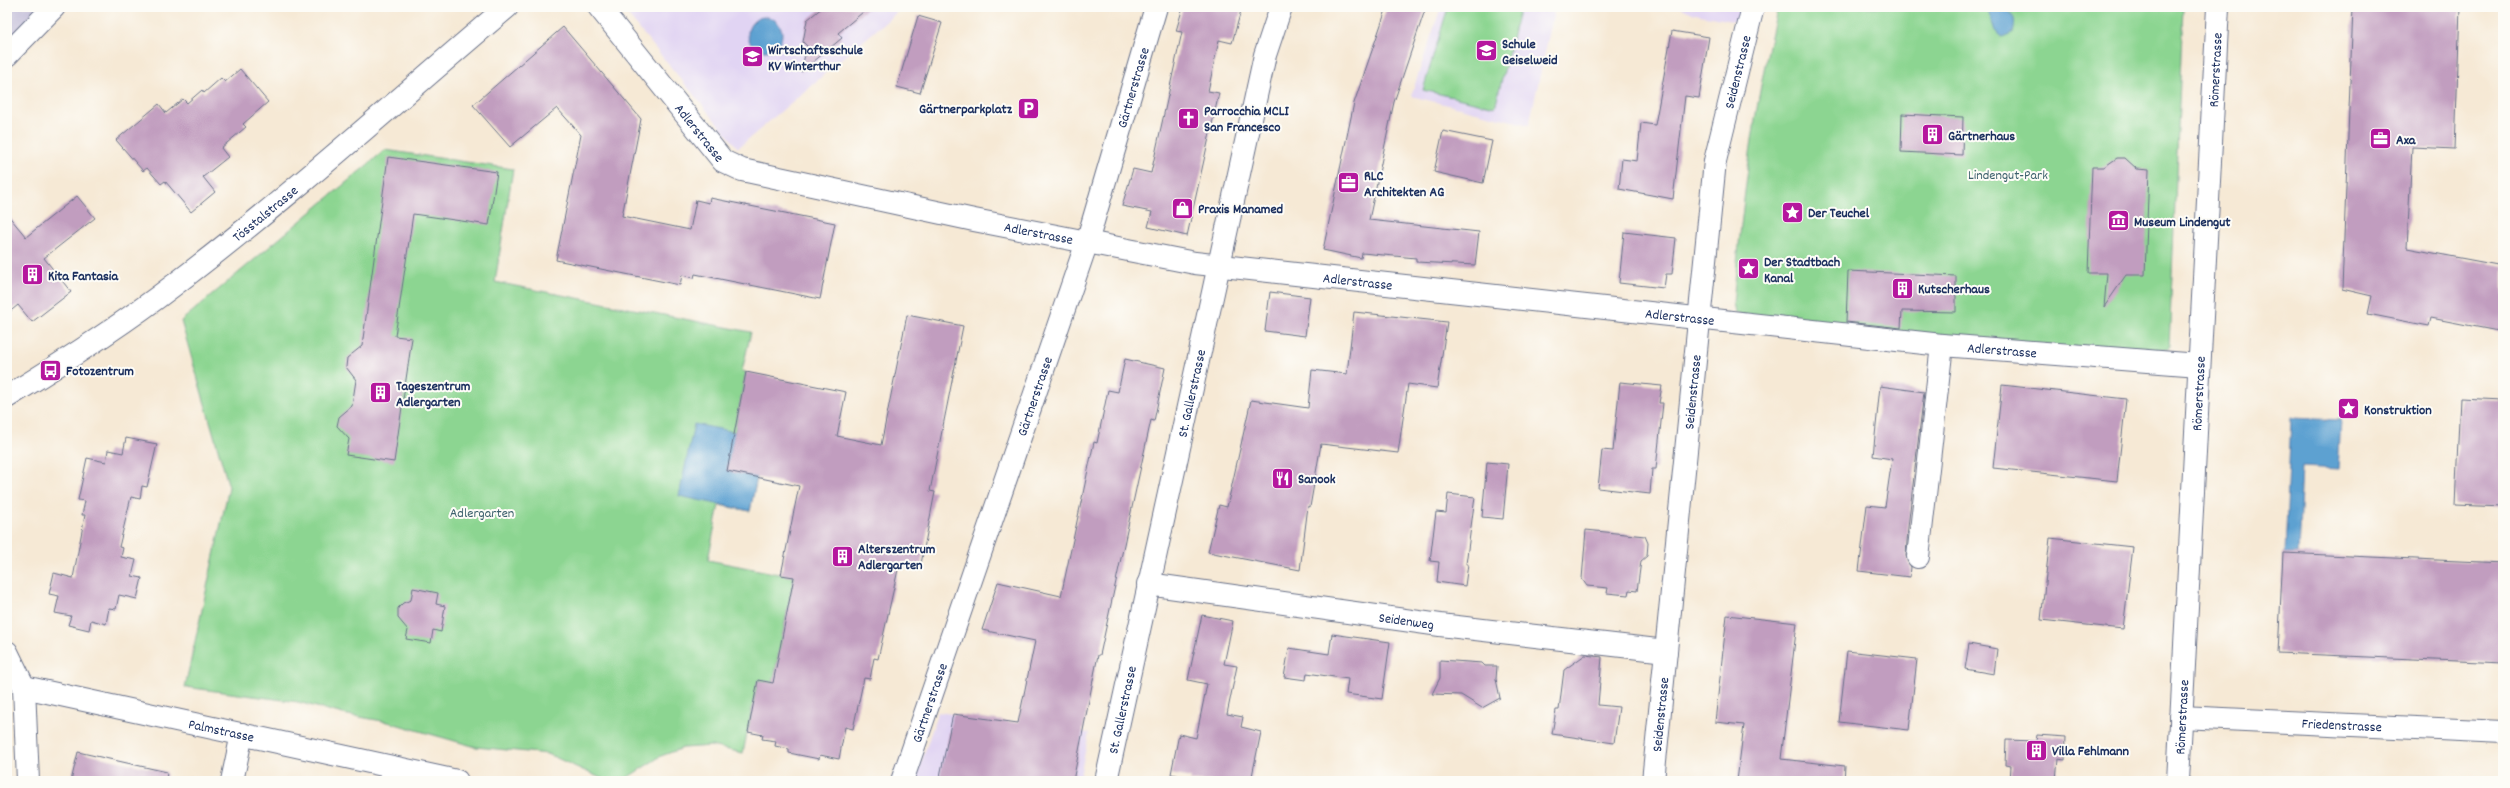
<svg xmlns="http://www.w3.org/2000/svg" width="2510" height="788" viewBox="0 0 2510 788" font-family="Dekko,sans-serif">
  <style>
    .built { fill: #e1d4f3 }
    .industrial { fill: #c5c0da }
    .green { fill: #8cd591; stroke: #548278 }
    .water { fill: #5da1d1; stroke: #3c6898 }
    .building { fill: #c19dbf }
    .lines { fill: none; stroke-linecap: round; stroke-linejoin: round }
    .minor-casing { stroke: #687088; stroke-width: 24 }
    .major-casing { stroke: #687088; stroke-width: 24 }
    .minor { stroke: #fff; stroke-width: 22 }
    .major { stroke: #fff; stroke-width: 22 }
    .labels { text-anchor: middle; stroke-width: 4; stroke-linejoin: round; paint-order: stroke }
    .poi-label { font-size: 14px; font-weight: bold; fill: #1b2f5e; stroke: #fdfcf7; text-anchor: start }
    .street-label { font-size: 14px; fill: #1b2f5e; stroke: #fdfcf7 }
    .park-label { font-size: 14px; fill: #3d616d; stroke: #fdfcf7 }
  </style>
  <rect width="100%" height="100%" fill="#fdfcf7"/>
  <filter id="ink" filterUnits="userSpaceOnUse"><feTurbulence type="fractalNoise" baseFrequency=".025" numOctaves="2"/><feDisplacementMap in="SourceGraphic" scale="8" xChannelSelector="R" yChannelSelector="G"/><feConvolveMatrix kernelMatrix="1 2 1 2 8 2 1 2 1" color-interpolation-filters="sRGB"/></filter>
  <filter id="wash" filterUnits="userSpaceOnUse"><feTurbulence type="fractalNoise" baseFrequency=".012" numOctaves="4" result="noise"/><feDisplacementMap in="SourceGraphic" scale="16" xChannelSelector="R" yChannelSelector="G"/><feGaussianBlur stdDeviation="0.9" result="paint"/><feColorMatrix in="noise" values="0 0 0 0 0 0 0 0 0 0 0 0 0 0 0 0 0 1.4 0 .05"/><feComposite in="paint" operator="in"/></filter>
  <g filter="url(#wash)">
    <rect width="100%" height="100%" fill="#f6e9d5"/>
    <path class="built" d="M621,7h282l-165,141z
      M1441,7h114l-26,118 -118,-29z
      M1679,7h74l-5,17 -53,-10z
      M938,712l151,21 -10,48h-164z"/>
    <path class="industrial" d="M7,7h35l-35,35z"/>
    <path class="green" d="M1448,7h72l-25,100 -72,-17z
      M1778,7h405l-14,341 -44,5 -382,-37 -8,-4 -2,-9c10,-101 20,-197 45,-296z
      M385,150l128,19 -18,113 256,50 -9,39 4,1 -19,99 30,7 -7,33 -31,-6 -11,55 86,17 -21,106 -15,-3 -15,73 -32,-7 -28,2 -22,8 -39,25h-15l-59,-27 -72,-7 -88,-25 -45,-8 -45,-12 -113,-15 44,-200 -48,-166z"/>
    <path class="water" d="M1987,7c19,0 32,4 26,26l-10,4 -8,-6z
      M748 34a17 17 0 1 1 34 0a17 17 0 1 1-34 0Z
      M2291,418l50,2 -3,49 -36,-2 -4,86h-13z
      M694,424l41,8 -8,39 30,6 -7,34 -71,-15z"/>
    <g id="blocks">
      <path class="building" d="M823,7h46l-31,26 4,5 -41,34 6,-26 -4,-4 4,-22z
        M1183,7h59l-10,36 -13,-3 -11,51 11,2 -32,143 -39,-9 4,-15 -30,-6 11,-37 18,4 31,-141 -6,-1z
        M1387,7h39l-32,95 -25,118 110,12 -4,33 -59,-3v-4l-54,-5 -1,5 -38,-8 31,-147z
        M2353,7h107l-5,142 -43,-2 -5,101 96,18v66l-72,-14 -2,8 -61,-12 4,-18 -30,-7z
        M918,16l24,7 -22,70 -23,-6z
        M563,27l78,92 -19,97 68,14 6,-30 13,3 1,-5 125,25 -15,76 -125,-25 -1,4 -12,-3 -2,10 -124,-25 25,-125 -24,-27 -47,39 -37,-42z
        M1672,31l37,6 -10,61 -14,-2 -12,103 -54,-10 3,-30 15,2 4,-38 14,2z
        M240,69l28,33 -25,22 3,3 -25,21 7,9 -25,20 12,15 -24,20 -26,-31 -4,3 -14,-16 -4,3 -27,-31 43,-36 7,9 17,-14 4,4 15,-13 2,3 17,-15 4,4z
        M1902,114l61,3 -1,38 -61,-3z
        M1443,131l49,10 -9,42 -49,-11z
        M388,157l109,15 -8,53 -76,-11 -18,122 17,2 -18,124 -48,-7 3,-16 -12,-13 2,-9 13,-11 4,-26 -10,-13 1,-9 15,-12z
        M2117,158h8l12,11 12,1 -4,105h-19l-22,32 3,-34h-19l4,-106h12z
        M77,196l18,22 -51,40 27,34 -39,30 -14,-17 -11,9v-100l19,23z
        M1624,232l52,6 -4,36h-6l-2,14 -45,-5z
        M1848,271l108,5v36l-54,-1 -1,17 -55,-6z
        M1270,292l40,5 -5,39 -40,-5z
        M1354,312l93,10 -10,66 -29,-4 -10,69 -77,-9 -11,63 -2,-1 -8,64 -92,-18 11,-47 8,2 24,-107 57,8 4,-38 35,4z
        M907,315l56,11 -33,165 5,1 -15,77 -21,-4 -21,94 -4,-1 -4,21 -6,-1 -11,51 -8,-2 -6,32 -19,-4 -1,4 -30,-6v-4l-14,-3 1,-5 -14,-2 1,-4 -15,-3 10,-52 15,3 21,-106 -13,-2 18,-89 -72,-15 19,-99 100,20 -9,44 44,9z
        M1125,359l40,9 -11,53 -3,-1 -51,235h-2l-25,126h-134l14,-67 65,9 17,-82 -53,-11 16,-48 63,14 33,-154 3,1 11,-53 10,2z
        M1620,382l42,4 -3,17h4l-7,66h-4l-2,25 -52,-6 4,-38 11,1z
        M2002,385l124,14 -9,82 -124,-13z
        M1880,386l44,6 -16,135 -2,29 5,11 -1,10 -51,-6 8,-66 18,2 7,-48 -19,-3z
        M2460,398l43,2v107l-48,-2z
        M126,438l31,6 -10,43 -5,-1 -2,13 -9,-2 -12,50 4,1 -2,9 15,3 -4,16 10,2 -5,21 -18,-4 -3,14 -7,-1 -3,16 -15,-4 -2,10 -21,-5 3,-9 -16,-3 4,-17 -10,-2 5,-21 19,5 12,-63h-3l3,-14 -7,-1 9,-42 19,4 2,-12 15,3z
        M1487,462l21,2 -5,55 -21,-2z
        M1448,494l27,3 -9,67h2l-3,22 -28,-4 2,-20 -9,-1 6,-49 10,1z
        M1586,530l59,6 3,7 -1,13 -6,5 -4,30 -8,-1 -1,5 -21,-2 1,-5 -21,-2 -5,-7z
        M2050,538l83,9 -10,82 -82,-9z
        M2283,553l220,10v100l-225,-10z
        M413,588l25,5 -2,11 9,2 -4,26 -8,-2 -2,13 -25,-4 2,-9 -10,-12v-10l5,-5 8,-3z
        M1202,615l31,6 -9,43 13,2 -10,48 16,3 -2,10 20,5 -10,49h-61l1,-3 -20,-4 8,-40 17,4 11,-54 -19,-4z
        M1727,615l70,8 -16,136 64,7 -1,15h-107l7,-56 -29,-3z
        M1332,634l58,8 -8,57 -36,-5 2,-15 -41,-6 -1,7 -22,-3 5,-29 40,6z
        M1969,644l28,5 -3,25 -29,-5z
        M1847,651l70,8 -8,71 -70,-8z
        M1585,655l17,2 -4,48 21,2 -5,36 -62,-9 4,-24h3l5,-40z
        M1440,660l42,3 3,3h12l-1,13 4,19 -18,10 -21,-13 -29,-1 8,-16z
        M2037,735l29,2 -1,23 -7,-1 -2,22h-46l1,-15 -6,-1 1,-25 30,1z
        M78,752l89,20 -1,9h-95z"/>
    </g>
  </g>
  <g filter="url(#ink)">
    <use href="#blocks" fill-opacity="0" stroke="#687088" stroke-width="1"/>
    <g class="lines">
      <defs>
        <g id="minor">
          <path id="s1" d="M599,7l124,154 19,9 232,50 221,43 747,82 257,20"/>
          <path d="M7,55l47,-48"/>
          <path d="M1918,557l24,-212"/>
          <path id="s2" d="M1148,584l292,41 226,26"/>
          <path d="M7,652l17,35 4,94"/>
          <path id="s3" d="M24,687l433,94"/>
          <path id="s4" d="M2181,717l322,15"/>
          <path d="M232,781l10,-47"/>
          <path id="s5" d="M902,781l185,-539 69,-235"/>
          <path id="s6" d="M1653,781l62,-620 38,-154"/>
        </g>
        <g id="major">
          <path id="s7" d="M7,397c57,-35 114,-71 167,-112 115,-87 223,-185 333,-278"/>
          <path id="s8" d="M1106,781l159,-726 16,-48"/>
          <path id="s9" d="M2178,781l40,-774"/>
        </g>
      </defs>
      <use href="#minor" class="minor-casing"/>
      <use href="#major" class="major-casing"/>
      <use href="#minor" class="minor"/>
      <use href="#major" class="major"/>
    </g>
  </g>
  <defs>
    <symbol id="school-square" viewBox="-11 -11 22 22"><rect x="-9" y="-9" width="18" height="18" rx="4" fill="#b5179e" stroke="#fdfcf7"/><path d="M0-5L7-2L0 1L-7-2ZM-4 1L0 2.5L4 1V4Q0 6-4 4Z" fill="#fff"/></symbol>
    <symbol id="parking-square" viewBox="-11 -11 22 22"><rect x="-9" y="-9" width="18" height="18" rx="4" fill="#b5179e" stroke="#fdfcf7"/><path d="M-3.5-5.5H1a3.5 3.5 0 0 1 0 7H-1V5.5H-3.5ZM-1-3.4V-.6H.8a1.4 1.4 0 0 0 0-2.8Z" fill="#fff"/></symbol>
    <symbol id="church-square" viewBox="-11 -11 22 22"><rect x="-9" y="-9" width="18" height="18" rx="4" fill="#b5179e" stroke="#fdfcf7"/><path d="M-1.2-6h2.4v3.5h3.3v2.4h-3.3V6h-2.4V-.1h-3.3v-2.4h3.3Z" fill="#fff"/></symbol>
    <symbol id="building-square" viewBox="-11 -11 22 22"><rect x="-9" y="-9" width="18" height="18" rx="4" fill="#b5179e" stroke="#fdfcf7"/><path d="M-4-6H4V6H1V3H-1V6H-4ZM-2.5-4.3h1.7v1.8h-1.7ZM.8-4.3h1.7v1.8H.8ZM-2.5-1h1.7V.8h-1.7ZM.8-1h1.7V.8H.8Z" fill="#fff"/></symbol>
    <symbol id="office-square" viewBox="-11 -11 22 22"><rect x="-9" y="-9" width="18" height="18" rx="4" fill="#b5179e" stroke="#fdfcf7"/><path d="M-6-3h4V-5.5h4V-3h4V5H-6ZM-1-4.5V-3h2v-1.5ZM-6 0V1H6V0Z" fill="#fff"/></symbol>
    <symbol id="shop-square" viewBox="-11 -11 22 22"><rect x="-9" y="-9" width="18" height="18" rx="4" fill="#b5179e" stroke="#fdfcf7"/><path d="M-5-2.5h2.3a2.7 3.5 0 0 1 5.4 0H5L5.5 6h-11ZM-1.5-2.5h3a1.5 2.3 0 0 0-3 0Z" fill="#fff"/></symbol>
    <symbol id="sight-square" viewBox="-11 -11 22 22"><rect x="-9" y="-9" width="18" height="18" rx="4" fill="#b5179e" stroke="#fdfcf7"/><path d="M0-6L1.8-2.2L6-1.7L2.9 1.2L3.7 5.4L0 3.3L-3.7 5.4L-2.9 1.2L-6-1.7L-1.8-2.2Z" fill="#fff"/></symbol>
    <symbol id="museum-square" viewBox="-11 -11 22 22"><rect x="-9" y="-9" width="18" height="18" rx="4" fill="#b5179e" stroke="#fdfcf7"/><path d="M0-6L6-3V-2H-6V-3ZM-5-1h2V3h-2ZM-1-1h2V3h-2ZM3-1h2V3H3ZM-6 4H6V6H-6Z" fill="#fff"/></symbol>
    <symbol id="bus-square" viewBox="-11 -11 22 22"><rect x="-9" y="-9" width="18" height="18" rx="4" fill="#b5179e" stroke="#fdfcf7"/><path d="M-5-6H5V4H4V6H2V4H-2V6H-4V4H-5ZM-3.5-4V0h7V-4ZM-3.5 1.2v1.5H-2V1.2ZM2 1.2v1.5H3.5V1.2Z" fill="#fff"/></symbol>
    <symbol id="restaurant-square" viewBox="-11 -11 22 22"><rect x="-9" y="-9" width="18" height="18" rx="4" fill="#b5179e" stroke="#fdfcf7"/><path d="M-5-6h1v4h1v-4h1v4h1v-4h1v5L-1.5 .5V6h-2V.5L-5-1ZM5-6V6H3V1.5H1.5Q1.5-4 5-6Z" fill="#fff"/></symbol>
  </defs>
  <g fill-rule="evenodd">
    <use href="#school-square" x="1474" y="38" width="25" height="25"/>
    <use href="#school-square" x="740" y="44" width="25" height="25"/>
    <use href="#parking-square" x="1016" y="96" width="25" height="25"/>
    <use href="#church-square" x="1176" y="106" width="25" height="25"/>
    <use href="#building-square" x="1920" y="122" width="25" height="25"/>
    <use href="#office-square" x="2368" y="126" width="25" height="25"/>
    <use href="#office-square" x="1336" y="170" width="25" height="25"/>
    <use href="#shop-square" x="1170" y="196" width="25" height="25"/>
    <use href="#sight-square" x="1780" y="200" width="25" height="25"/>
    <use href="#museum-square" x="2106" y="208" width="25" height="25"/>
    <use href="#sight-square" x="1736" y="256" width="25" height="25"/>
    <use href="#building-square" x="20" y="262" width="25" height="25"/>
    <use href="#building-square" x="1890" y="276" width="25" height="25"/>
    <use href="#bus-square" x="38" y="358" width="25" height="25"/>
    <use href="#building-square" x="368" y="380" width="25" height="25"/>
    <use href="#sight-square" x="2336" y="396" width="25" height="25"/>
    <use href="#restaurant-square" x="1270" y="466" width="25" height="25"/>
    <use href="#building-square" x="830" y="544" width="25" height="25"/>
    <use href="#building-square" x="2024" y="738" width="25" height="25"/>
  </g>
  <g class="labels">
    <g class="poi-label">
      <text x="1502" y="48">Schule<tspan x="1502" dy="16">Geiselweid</tspan></text>
      <text x="768" y="54">Wirtschaftsschule<tspan x="768" dy="16">KV Winterthur</tspan></text>
      <text x="1012" y="113" text-anchor="end">Gärtnerparkplatz</text>
      <text x="1204" y="115">Parrocchia MCLI<tspan x="1204" dy="16">San Francesco</tspan></text>
      <text x="1948" y="140">Gärtnerhaus</text>
      <text x="2396" y="144">Axa</text>
      <text x="1364" y="180">RLC<tspan x="1364" dy="16">Architekten AG</tspan></text>
      <text x="1198" y="213">Praxis Manamed</text>
      <text x="1808" y="217">Der Teuchel</text>
      <text x="2134" y="226">Museum Lindengut</text>
      <text x="1764" y="266">Der Stadtbach<tspan x="1764" dy="16">Kanal</tspan></text>
      <text x="48" y="280">Kita Fantasia</text>
      <text x="1918" y="293">Kutscherhaus</text>
      <text x="66" y="375">Fotozentrum</text>
      <text x="396" y="390">Tageszentrum<tspan x="396" dy="16">Adlergarten</tspan></text>
      <text x="2364" y="414">Konstruktion</text>
      <text x="1298" y="483">Sanook</text>
      <text x="858" y="553">Alterszentrum<tspan x="858" dy="16">Adlergarten</tspan></text>
      <text x="2052" y="755">Villa Fehlmann</text>
    </g>
    <g class="street-label">
      <text dy="5" stroke="none"><textPath href="#s9" startOffset="712">Römerstrasse</textPath></text>
      <text dy="5" stroke="none"><textPath href="#s6" startOffset="715">Seidenstrasse</textPath></text>
      <text dy="5" stroke="none"><textPath href="#s5" startOffset="731">Gärtnerstrasse</textPath></text>
      <text dy="5" stroke="none"><textPath href="#s1" startOffset="161">Adlerstrasse</textPath></text>
      <text dy="5" stroke="none"><textPath href="#s7" startOffset="317">Tösstalstrasse</textPath></text>
      <text dy="5" stroke="none"><textPath href="#s1" startOffset="522">Adlerstrasse</textPath></text>
      <text dy="5" stroke="none"><textPath href="#s1" startOffset="845">Adlerstrasse</textPath></text>
      <text dy="5" stroke="none"><textPath href="#s1" startOffset="1169">Adlerstrasse</textPath></text>
      <text dy="5" stroke="none"><textPath href="#s1" startOffset="1493">Adlerstrasse</textPath></text>
      <text dy="5" stroke="none"><textPath href="#s6" startOffset="391">Seidenstrasse</textPath></text>
      <text dy="5" stroke="none"><textPath href="#s8" startOffset="397">St. Gallerstrasse</textPath></text>
      <text dy="5" stroke="none"><textPath href="#s9" startOffset="388">Römerstrasse</textPath></text>
      <text dy="5" stroke="none"><textPath href="#s5" startOffset="407">Gärtnerstrasse</textPath></text>
      <text dy="5" stroke="none"><textPath href="#s2" startOffset="261">Seidenweg</textPath></text>
      <text dy="5" stroke="none"><textPath href="#s5" startOffset="83">Gärtnerstrasse</textPath></text>
      <text dy="5" stroke="none"><textPath href="#s8" startOffset="73">St. Gallerstrasse</textPath></text>
      <text dy="5" stroke="none"><textPath href="#s6" startOffset="67">Seidenstrasse</textPath></text>
      <text dy="5" stroke="none"><textPath href="#s9" startOffset="64">Römerstrasse</textPath></text>
      <text dy="5" stroke="none"><textPath href="#s4" startOffset="161">Friedenstrasse</textPath></text>
      <text dy="5" stroke="none"><textPath href="#s3" startOffset="202">Palmstrasse</textPath></text>
    </g>
    <g class="park-label">
      <text x="2008" y="179">Lindengut-Park</text>
      <text x="482" y="517">Adlergarten</text>
    </g>
  </g>
  <rect width="2510" height="788" fill="none" stroke="#fdfcf7" stroke-width="24"/>
</svg>
